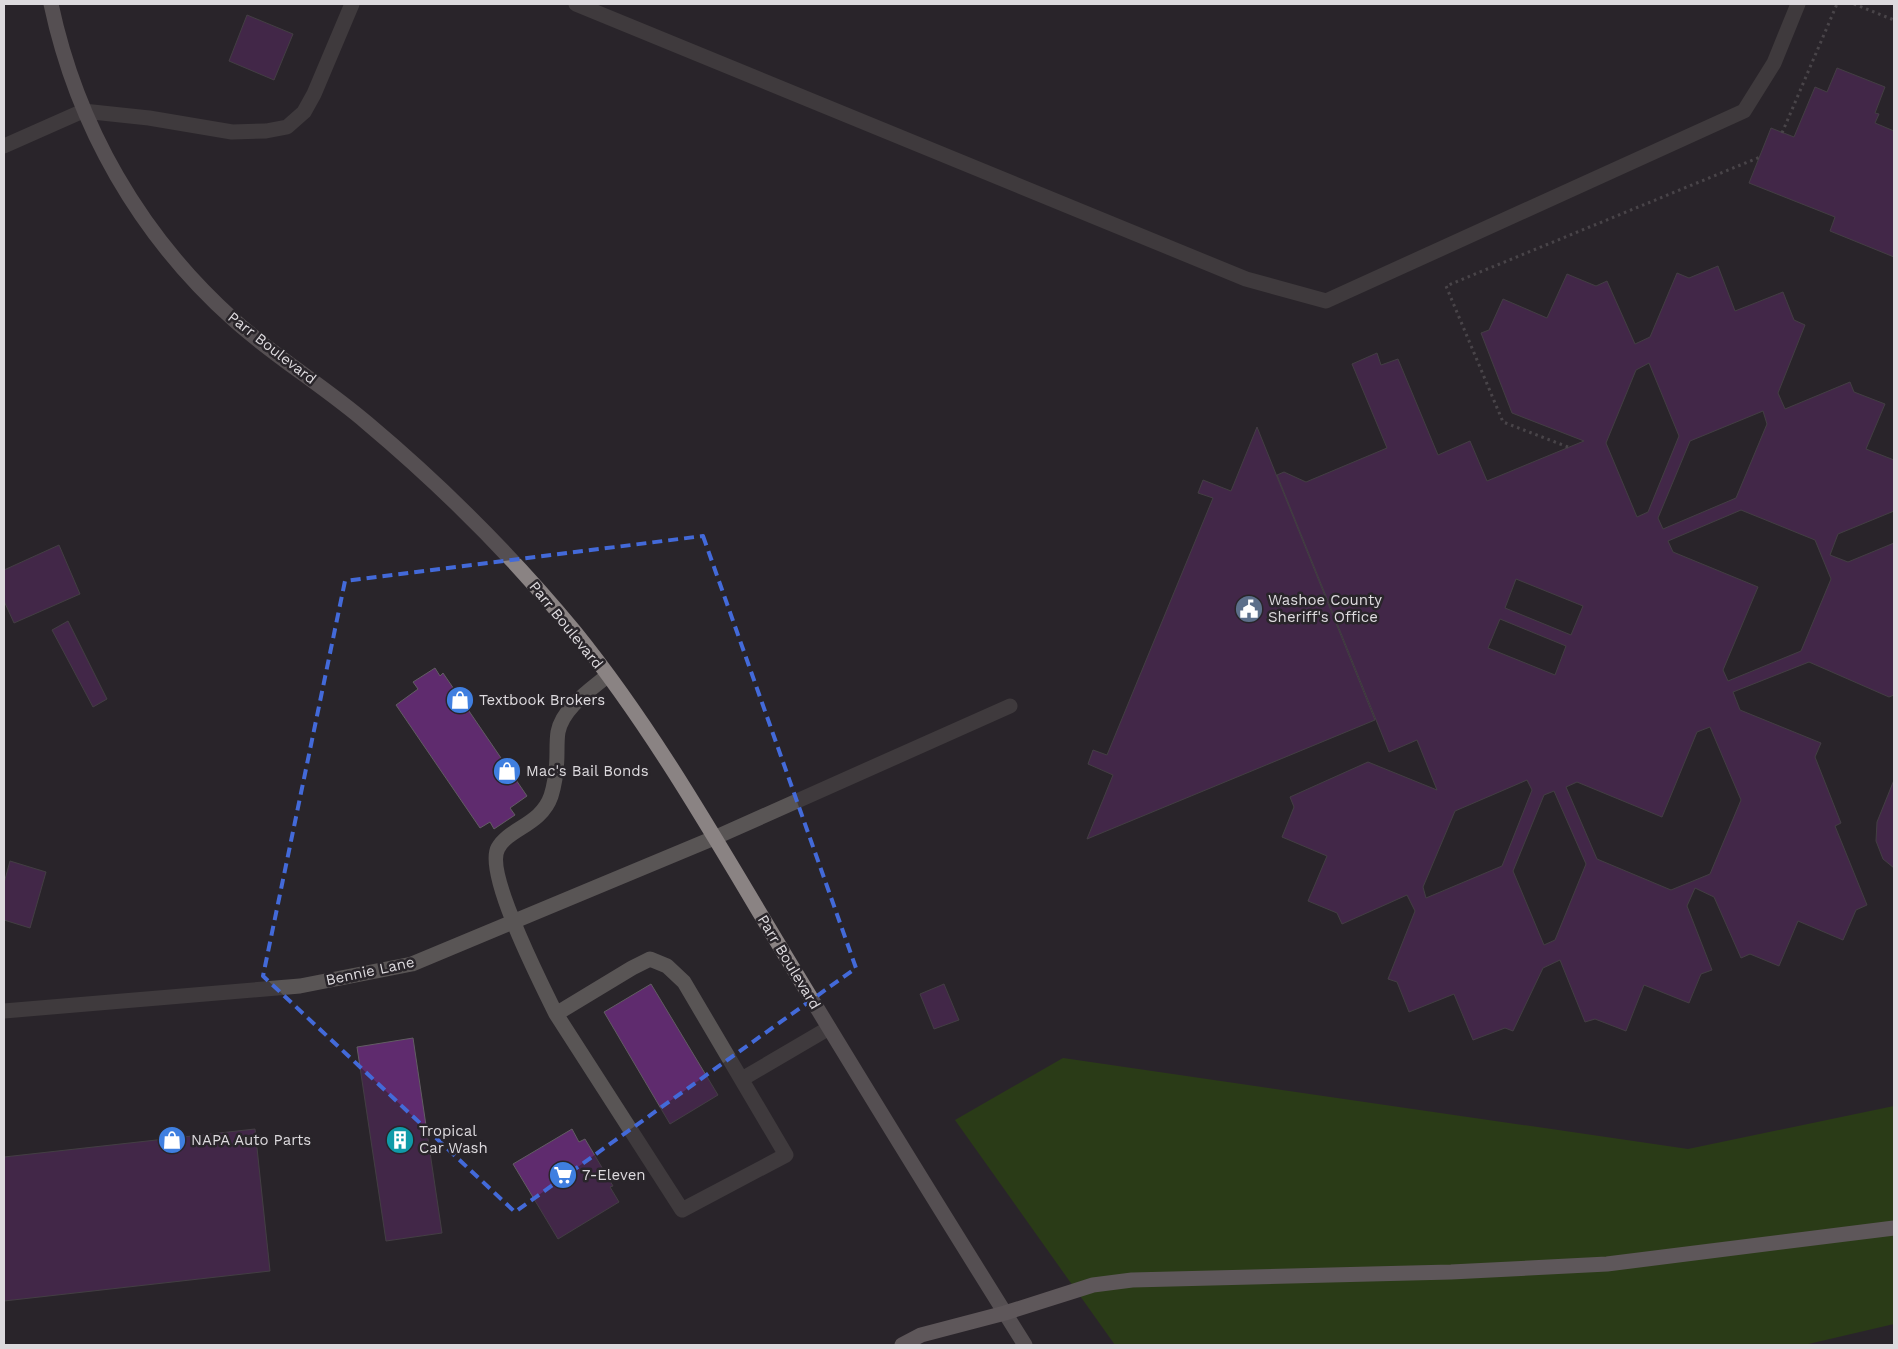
<svg xmlns="http://www.w3.org/2000/svg" width="1898" height="1349" viewBox="0 0 1898 1349" font-family="'Work Sans',sans-serif">
  <style>
    .green { fill: #2b5700 }
    .building { fill: #5f2b6e; stroke: #625d63; fill-rule: evenodd }
    .lines { fill: none; stroke-linecap: round; stroke-linejoin: round }
    .path { stroke: #6f6c70; stroke-width: 3; stroke-dasharray: 2.5 4; stroke-linecap: butt }
    .minor { stroke: #595555; stroke-width: 15 }
    .major { stroke: #8a8383; stroke-width: 15 }
    .highway { stroke: #9e9495; stroke-width: 15 }
    .marked { fill: none; stroke: #436ad9; stroke-width: 4; stroke-dasharray: 10 6; stroke-linejoin: round }
    .labels { text-anchor: middle; stroke-width: 5; stroke-linejoin: round; paint-order: stroke }
    .street-label { font-size: 15px; fill: #dddade; stroke: #29252a }
    .poi-label { font-size: 15px; fill: #dddade; stroke: #29252a; text-anchor: start }
  </style>
  <rect width="100%" height="100%" fill="#29252a"/>
  <path class="green" d="M1063,1058l625,91 206,-43v218l-90,21h-689l-160,-225z"/>
  <path class="building" d="M247,15l46,19 -19,46 -45,-19z
    M1837,68l48,19 -10,26 4,1 -4,9 19,8v126l-64,-26 5,-14 -86,-34 22,-55 23,9 21,-50 12,5z
    M1718,266l17,45 48,-19 11,28 11,5 -27,68 7,16 65,-27 4,10 31,12 -19,45 28,11v51l-56,23 -8,21 18,7 46,-19v152l-5,2 -80,-35 -76,30 7,18 81,33 -6,14 26,66 -6,3 32,79 -11,5 -13,30 -45,-19 -19,45 -29,-12 -9,4 -27,-61 -19,-9 -8,18 25,64 -11,4 -12,29 -45,-18 -18,46 -31,-12 -10,3 -25,-62 -17,8 -30,63 -8,-3 -32,12 -19,-46 -45,18 -12,-30 -9,-3 27,-68 -8,-16 -65,29 -5,-11 -29,-12 19,-45 -45,-19 12,-30 -4,-10 78,-35 69,28 -20,-50 -28,12 -112,-277 7,-3 22,10 81,-34 -35,-84 25,-11 4,12 17,-6 40,96 32,-14 17,40 97,-40 -72,-28 -31,-80 8,-3 14,-31 44,19 20,-44 29,12 11,-5 28,63 15,-7 27,-64 12,5zM1649,363l30,73 -31,76 -11,5 -31,-74 30,-73zM1763,411l4,13 -31,74 -73,31 -5,-11 32,-77zM1741,510l74,30 16,39 -30,72 -73,30 -5,-11 35,-83 -85,-35 -5,-11zM1516,579l67,27 -12,29 -66,-27zM1500,619l66,27 -11,29 -67,-27zM1710,727l31,73 -31,74 -39,16 -74,-31 -31,-72 11,-5 85,35 35,-85zM1527,780l5,10 -30,76 -76,32 -3,-11 32,-76zM1554,791l32,73 -31,76 -11,5 -31,-74 31,-76z
    M1257,427l118,293 -288,119 26,-64 -25,-11 5,-14 14,5 106,-257 -15,-5 5,-13 28,11z
    M59,545l21,49 -66,29 -10,-22v-31z
    M68,621l39,78 -14,8 -41,-77z
    M435,668l5,8 3,-3 84,123 -17,12 5,7 -21,14 -4,-7 -10,6 -84,-123 22,-16 -5,-7z
    M1894,780v88l-11,-9 -7,-18 1,-19z
    M10,861l36,11 -16,56 -26,-8v-37z
    M651,984l67,111 -48,29 -66,-112z
    M944,984l15,36 -25,9 -14,-35z
    M413,1038l29,195 -56,8 -29,-194z
    M255,1129l15,142 -266,30v-144z
    M572,1129l7,13 6,-3 28,47 -3,1 9,15 -61,37 -45,-75z"/>
  <g class="lines">
    <path class="path" d="M1854,4l40,16
      M1782,133l55,-129
      M1568,447l-65,-25 -57,-136 314,-129"/>
    <path class="minor" d="M576,4l670,275 80,22 418,-190 30,-48 24,-59
      M4,146l79,-35 66,7 83,14 34,-1 21,-4 17,-15 10,-18 38,-90
      M650,959l17,7 17,16 102,173 -104,55 -126,-196 76,-46z
      M4,1011l296,-25 112,-22 302,-126 296,-132
      M556,1014c-13,-27 -72,-141 -58,-166 11,-20 43,-23 53,-52 5,-16 6,-29 6,-45 0,-6 0,-13 1,-19 5,-24 31,-41 49,-56
      M742,1079l87,-51"/>
    <path class="major" d="M51,4c26,122 89,232 183,316 41,37 90,66 133,103 75,63 145,133 208,209 79,98 142,210 207,318 80,133 161,264 243,395"/>
    <path class="highway" d="M902,1345l19,-10 84,-22 88,-28 39,-5 319,-8 156,-8 287,-36"/>
  </g>
  <path d="M0 0H1898V1349H0ZM703,536l153,432 -341,244 -252,-236 82,-395z" fill="#29252a" fill-opacity=".55" fill-rule="evenodd"/>
  <path class="marked" d="M703,536l153,432 -341,244 -252,-236 82,-395z"/>
  <defs>
    <symbol id="civic-disc" viewBox="-11 -11 22 22"><circle r="9.5" fill="#5c6f8a" stroke="#29252a"/><path d="M-.6-6.5H3V-4.5H.6V-3L4-1V1h2V6H-6V1h2V-1L-.6-3ZM-1.2 2.5V6h2.4V2.5Z" fill="#fff"/></symbol>
    <symbol id="shop-disc" viewBox="-11 -11 22 22"><circle r="9.5" fill="#3f7fe0" stroke="#29252a"/><path d="M-5-2.5h2.3a2.7 3.5 0 0 1 5.4 0H5L5.5 6h-11ZM-1.5-2.5h3a1.5 2.3 0 0 0-3 0Z" fill="#fff"/></symbol>
    <symbol id="building-disc" viewBox="-11 -11 22 22"><circle r="9.5" fill="#0f9aa8" stroke="#29252a"/><path d="M-4-6H4V6H1V3H-1V6H-4ZM-2.5-4.3h1.7v1.8h-1.7ZM.8-4.3h1.7v1.8H.8ZM-2.5-1h1.7V.8h-1.7ZM.8-1h1.7V.8H.8Z" fill="#fff"/></symbol>
    <symbol id="supermarket-disc" viewBox="-11 -11 22 22"><circle r="9.5" fill="#3f7fe0" stroke="#29252a"/><path d="M-6-5.5h2.5l.6 2H6L4.5 2H-2.5L-4.4-4H-6ZM-1.5 3.2a1.3 1.3 0 1 0 .1 0ZM3 3.2a1.3 1.3 0 1 0 .1 0Z" fill="#fff"/></symbol>
  </defs>
  <g fill-rule="evenodd">
    <use href="#civic-disc" x="1233" y="593" width="32" height="32"/>
    <use href="#shop-disc" x="444" y="684" width="32" height="32"/>
    <use href="#shop-disc" x="491" y="755" width="32" height="32"/>
    <use href="#shop-disc" x="156" y="1124" width="32" height="32"/>
    <use href="#building-disc" x="384" y="1124" width="32" height="32"/>
    <use href="#supermarket-disc" x="547" y="1159" width="32" height="32"/>
  </g>
  <g class="labels">
    <g class="street-label">
      <text transform="translate(272 348) rotate(38)" y="5">Parr Boulevard</text>
      <text transform="translate(566 625) rotate(51)" y="5">Parr Boulevard</text>
      <text transform="translate(789 962) rotate(59)" y="5">Parr Boulevard</text>
      <text transform="translate(370 971) rotate(-12)" y="5">Bennie Lane</text>
    </g>
    <g class="poi-label">
      <text x="1268" y="605">Washoe County<tspan x="1268" dy="17">Sheriff's Office</tspan></text>
      <text x="479" y="705">Textbook Brokers</text>
      <text x="526" y="776">Mac's Bail Bonds</text>
      <text x="419" y="1136">Tropical<tspan x="419" dy="17">Car Wash</tspan></text>
      <text x="191" y="1145">NAPA Auto Parts</text>
      <text x="582" y="1180">7-Eleven</text>
    </g>
  </g>
  <rect width="1898" height="1349" fill="none" stroke="#dddade" stroke-width="10"/>
</svg>
